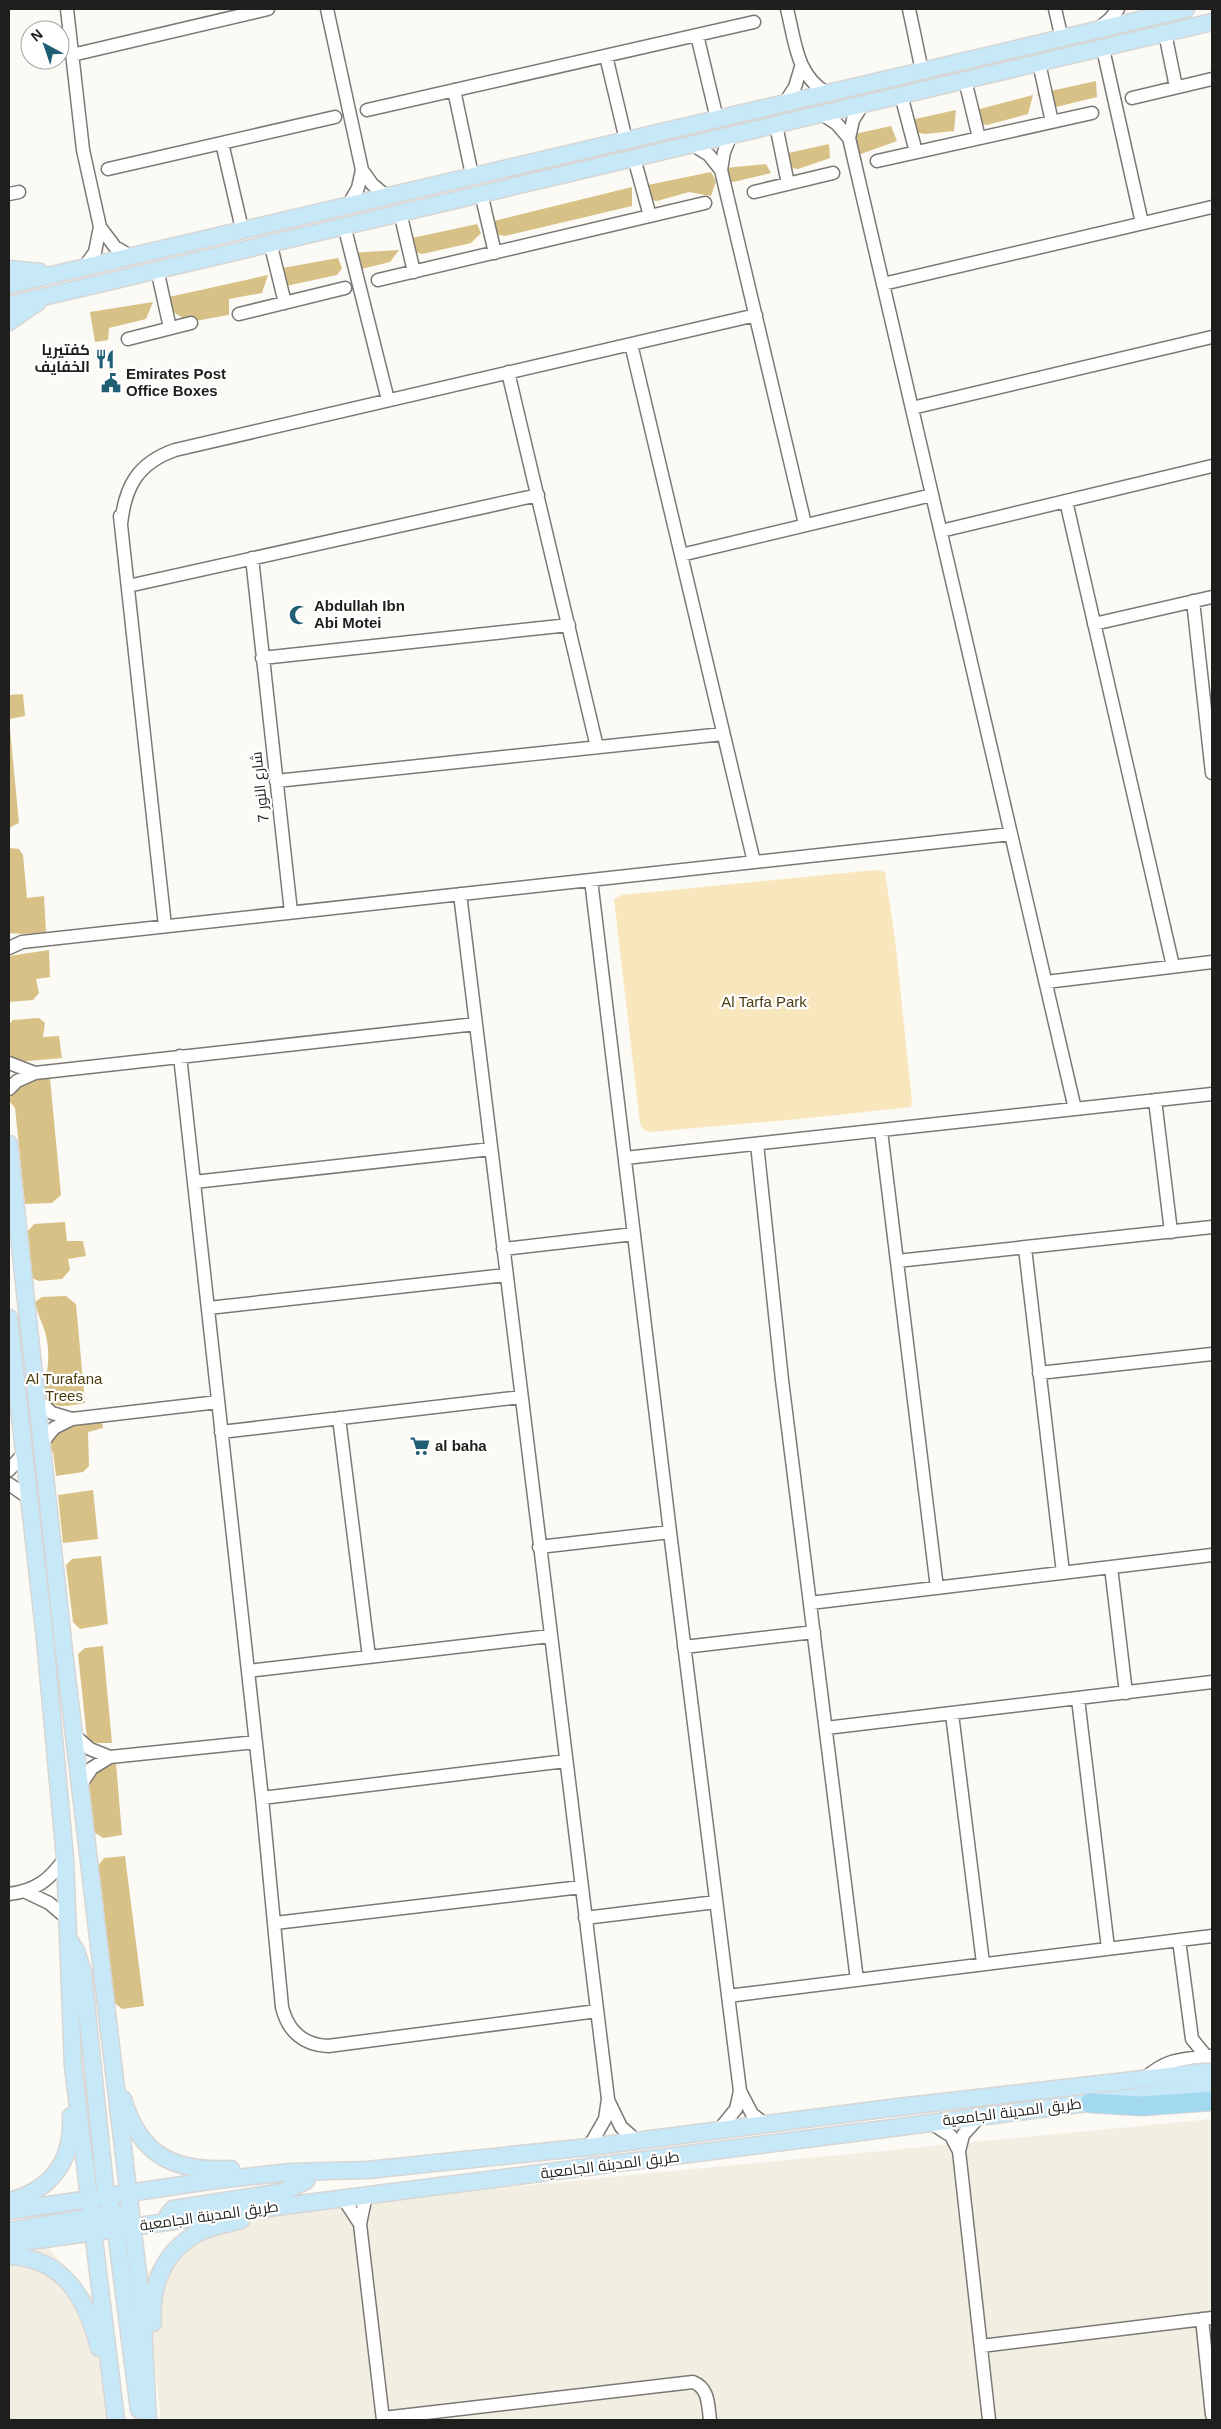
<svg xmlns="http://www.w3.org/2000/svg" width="1221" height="2429" viewBox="0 0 1221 2429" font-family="Arial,Cairo,sans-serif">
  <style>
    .built { fill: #f2eee2 }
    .green { fill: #f8e7bc }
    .forest { fill: #d8c187 }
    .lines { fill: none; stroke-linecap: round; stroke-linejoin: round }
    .minor-casing { stroke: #7b7975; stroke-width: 15 }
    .major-casing { stroke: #d6d6d6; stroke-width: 19 }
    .highway-casing { stroke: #d6d6d6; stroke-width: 21 }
    .minor { stroke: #fff; stroke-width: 12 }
    .major { stroke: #c7e8f7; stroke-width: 16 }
    .highway { stroke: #a2d9f1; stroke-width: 19 }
    .labels { text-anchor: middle; stroke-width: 4.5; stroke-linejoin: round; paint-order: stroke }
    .poi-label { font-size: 15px; font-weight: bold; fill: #1e1e1c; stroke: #fff; text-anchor: start }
    .street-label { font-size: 15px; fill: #1e1e1c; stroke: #fff }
    .park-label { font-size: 15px; fill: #4d3d0e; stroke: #fff }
  </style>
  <rect width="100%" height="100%" fill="#fcfaf5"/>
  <path class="built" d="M1212,2119v301h-1051l-17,-142 29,-39 45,-24z
    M40,2238l67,77 10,105h-108v-178z"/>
  <path class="green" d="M876,870l9,2 10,67 17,163 -1,5 -112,12 -150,13 -6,-3 -3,-6 -26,-224 8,-4z"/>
  <path class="forest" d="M1096,81l1,16 -41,10 -11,-2 -8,-11z
    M1033,95l-5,19 -41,11 -11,-2 -8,-11z
    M956,110l-2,21 -29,3 -11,-2 -8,-11z
    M891,126l6,15 -36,13 -12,-3 -8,-14z
    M829,144l1,14 -32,11 -11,-2 -8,-12z
    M766,164l5,9 -38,9 -10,-2 -9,-11z
    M711,172l5,9 -5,15 -22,-4 -32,9 -11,-2 -8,-12z
    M632,187v19l-127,30 -11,-2 -8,-11z
    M477,224l4,9 -10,10 -49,11 -10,-3 -9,-11z
    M399,250l-9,12 -33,8 -7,-17z
    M338,258l4,10 -5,7 -51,11 -9,-17z
    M268,275l-6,18 -33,6v16l-40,7 -16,-10 -13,-13z
    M153,302l-7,17 -37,9 -1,12 -13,2 -5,-30z
    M23,694l2,22 -16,3 10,104 -10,5v-133z
    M9,848l10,1 4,6 4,43 17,-2 2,36 -22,2 -15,-1z
    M49,950l1,27 -14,2 3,14 -6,7 -24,2v-46z
    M39,1018l6,5 -2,14 16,-1 3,22 -45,4 -8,-5v-33l4,-4z
    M50,1078l11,117 -9,8 -27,1 -10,-96 -6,-7c7,-21 21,-20 41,-23z
    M65,1222l2,19h16l3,15 -18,3 2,11 -8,9 -23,2 -7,-3 -4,-47 6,-7z
    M66,1296l10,8 9,99c-18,3 -32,8 -43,-9 6,-21 9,-40 3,-62 -3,-10 -8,-19 -10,-30l7,-5z
    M102,1422l1,6 -15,4 1,34 -6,6 -27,4 -3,-24 -5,-1 -2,-8 16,-16z
    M93,1490l5,49 -35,4 -5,-48z
    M101,1556l7,68 -28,5 -7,-7 -7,-57 6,-6z
    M103,1646l9,97h-16l-9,-4 -9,-85 7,-6z
    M105,1762l11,1 6,72 -19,3 -9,-6 -4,-40 -6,-8z
    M125,1856l19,150 -22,3 -7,-6 -17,-137 6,-8z"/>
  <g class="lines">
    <defs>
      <path id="minor" d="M67,9l16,141 17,77 -5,25 -10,14
        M327,9l35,161 10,14 14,12
        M787,9c8,31 9,67 40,84
        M909,9l13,62
        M1055,9l7,30
        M1099,28l11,-9 8,-10
        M1165,33l11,54
        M697,35l20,84
        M1103,49l39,174
        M72,55l196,-46
        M606,56l20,84
        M1039,63l13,59
        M965,80l14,58
        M454,90l18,85
        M901,95l15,57
        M1132,98l80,-19
        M784,104l11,-17 6,-20
        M367,110l387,-88
        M822,114l15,10 12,14 226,971
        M776,125l12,59
        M731,135l-7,17 -3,18 84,354
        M849,138l4,-18 10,-16
        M222,143l20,86
        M693,145l16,10 12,15
        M634,158l16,58
        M877,161l215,-48
        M108,169l227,-52
        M754,192l79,-19
        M481,193l14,60
        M9,194l10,-2
        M349,204l9,-16 4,-18
        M400,212l14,60
        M344,225l44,175
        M100,227l15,20 15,9
        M270,242l15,61
        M157,269l13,59
        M378,280l327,-77
        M883,284l329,-77
        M239,314l106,-26
        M128,339l63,-16
        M631,344l123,518
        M508,372l89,375
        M912,408l300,-71
        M1066,501l107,465
        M120,516l45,410
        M121,524c4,-38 17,-61 54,-74l581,-135
        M941,531l271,-65
        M681,555l251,-60
        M252,558l39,354
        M128,586l410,-91
        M1193,601l19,172
        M1094,624l118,-27
        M262,658l307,-33
        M276,781l447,-47
        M591,880l79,652 70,559 12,23 13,10
        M460,894l148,1205 -3,20 -16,28
        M9,948l13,-6 989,-108
        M1046,982l166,-20
        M180,1056l82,742 20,209c6,25 22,38 46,39l269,-35
        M9,1063l26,10
        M9,1089l8,-8 18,-8 441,-49
        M1155,1100l16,132
        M881,1131l56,457
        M757,1144l25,236 75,600
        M625,1158l587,-64
        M194,1182l297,-33
        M1025,1248l38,325
        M503,1249l131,-15
        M897,1261l315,-34
        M208,1308l298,-33
        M1039,1373l173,-19
        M36,1399l16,14 20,6
        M339,1418l30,239
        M221,1432l300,-35
        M42,1443l12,-15 18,-9 146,-17
        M9,1470l15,-17
        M9,1484l20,14
        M539,1547l131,-15
        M1111,1567l15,126
        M810,1603l402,-48
        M684,1647l130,-15
        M248,1671l302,-35
        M1078,1699l30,249
        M952,1714l31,249
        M826,1728l386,-46
        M75,1736l15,13 20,8
        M81,1784l11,-16 18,-11 146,-15
        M262,1798l304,-37
        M26,1892l23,11 20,17
        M9,1894c26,-3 41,-14 56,-36
        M585,1918l131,-16
        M275,1923l306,-36
        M1179,1940l13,99 14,17
        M728,1996l484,-60
        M1144,2079c22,-20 37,-20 66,-23
        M609,2102l12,25 16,14
        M931,2123l20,13 8,15 30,269
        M718,2131l18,-22 4,-18
        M959,2151l4,-16 17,-19
        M366,2195l-6,29 23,196
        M343,2198l17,26
        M1202,2319l10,96
        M981,2346l231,-28
        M383,2418l310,-36c16,6 15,23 17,38"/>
      <path id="major" d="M9,269l31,3
        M9,285l1177,-276
        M9,305l1203,-283
        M9,322l29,-20
        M9,1144l56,516 77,647 6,113
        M9,1318l36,321 20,219 8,208 43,354
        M70,1941l6,10 7,21 23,224 6,14 20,17
        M123,2099c17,57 51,73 108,70
        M9,2201c43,-11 64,-41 62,-85
        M9,2211l200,-30 81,-9 77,-2 222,-23 309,-40 314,-36
        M111,2220l6,19 22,171
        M171,2221l-3,-6 5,-6 109,-17 24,-11
        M9,2231l93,-16
        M9,2244l259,-36 944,-121
        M9,2256c56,2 78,44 90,92
        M153,2323c-3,-38 11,-73 47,-91 13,-6 28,-8 41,-12"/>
      <path id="highway" d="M1090,2103l52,3 70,-5"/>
    </defs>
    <use href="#minor" class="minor-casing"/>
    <use href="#major" class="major-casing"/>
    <use href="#highway" class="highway-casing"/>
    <use href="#minor" class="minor"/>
    <use href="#major" class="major"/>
    <use href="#highway" class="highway"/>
  </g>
  <defs>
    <symbol id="restaurant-bare" viewBox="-9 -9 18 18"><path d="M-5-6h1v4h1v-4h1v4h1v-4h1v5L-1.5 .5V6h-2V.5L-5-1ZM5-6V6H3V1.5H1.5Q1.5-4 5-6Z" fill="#205e74" stroke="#fff" stroke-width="2.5" paint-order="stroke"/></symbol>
    <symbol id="civic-bare" viewBox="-9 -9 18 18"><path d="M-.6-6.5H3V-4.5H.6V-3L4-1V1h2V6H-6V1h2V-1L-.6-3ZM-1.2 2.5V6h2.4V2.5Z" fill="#205e74" stroke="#fff" stroke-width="2.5" paint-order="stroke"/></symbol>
    <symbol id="mosque-bare" viewBox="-9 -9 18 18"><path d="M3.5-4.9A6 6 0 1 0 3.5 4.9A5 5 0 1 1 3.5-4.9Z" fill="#205e74" stroke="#fff" stroke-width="2.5" paint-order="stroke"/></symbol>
    <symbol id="supermarket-bare" viewBox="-9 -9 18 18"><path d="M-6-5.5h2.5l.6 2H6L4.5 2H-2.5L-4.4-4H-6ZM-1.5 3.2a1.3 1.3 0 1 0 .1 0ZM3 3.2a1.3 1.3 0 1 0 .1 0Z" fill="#205e74" stroke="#fff" stroke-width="2.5" paint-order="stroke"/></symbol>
  </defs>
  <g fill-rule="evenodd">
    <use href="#restaurant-bare" x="91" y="345" width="28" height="28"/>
    <use href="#civic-bare" x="97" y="369" width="28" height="28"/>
    <use href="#mosque-bare" x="285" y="601" width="28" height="28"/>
    <use href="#supermarket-bare" x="406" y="1432" width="28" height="28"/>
  </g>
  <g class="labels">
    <g class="poi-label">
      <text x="90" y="355" text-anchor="end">كفتيريا<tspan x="90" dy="17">الخفايف</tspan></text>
      <text x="126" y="379">Emirates Post<tspan x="126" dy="17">Office Boxes</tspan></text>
      <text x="314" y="611">Abdullah Ibn<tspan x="314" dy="17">Abi Motei</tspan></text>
      <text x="435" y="1451">al baha</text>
    </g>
    <g class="street-label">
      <text transform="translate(260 787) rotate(-96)" y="5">شارع النور 7</text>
      <text transform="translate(1012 2112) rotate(-7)" y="5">طريق المدينة الجامعية</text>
      <text transform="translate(610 2165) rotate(-7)" y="5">طريق المدينة الجامعية</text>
      <text transform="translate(209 2216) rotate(-8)" y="5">طريق المدينة الجامعية</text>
    </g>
    <g class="park-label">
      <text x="764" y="1007">Al Tarfa Park</text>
      <text x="64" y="1384">Al Turafana<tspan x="64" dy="17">Trees</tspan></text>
    </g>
  </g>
  <rect width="1221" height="2429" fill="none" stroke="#1e1e1c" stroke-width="20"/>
  <g transform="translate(45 45) rotate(320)"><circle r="24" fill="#ffffff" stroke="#a5a5a4"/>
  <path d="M0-4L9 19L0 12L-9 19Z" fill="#205e74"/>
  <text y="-8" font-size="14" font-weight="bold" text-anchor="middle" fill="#1e1e1c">N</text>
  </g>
</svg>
